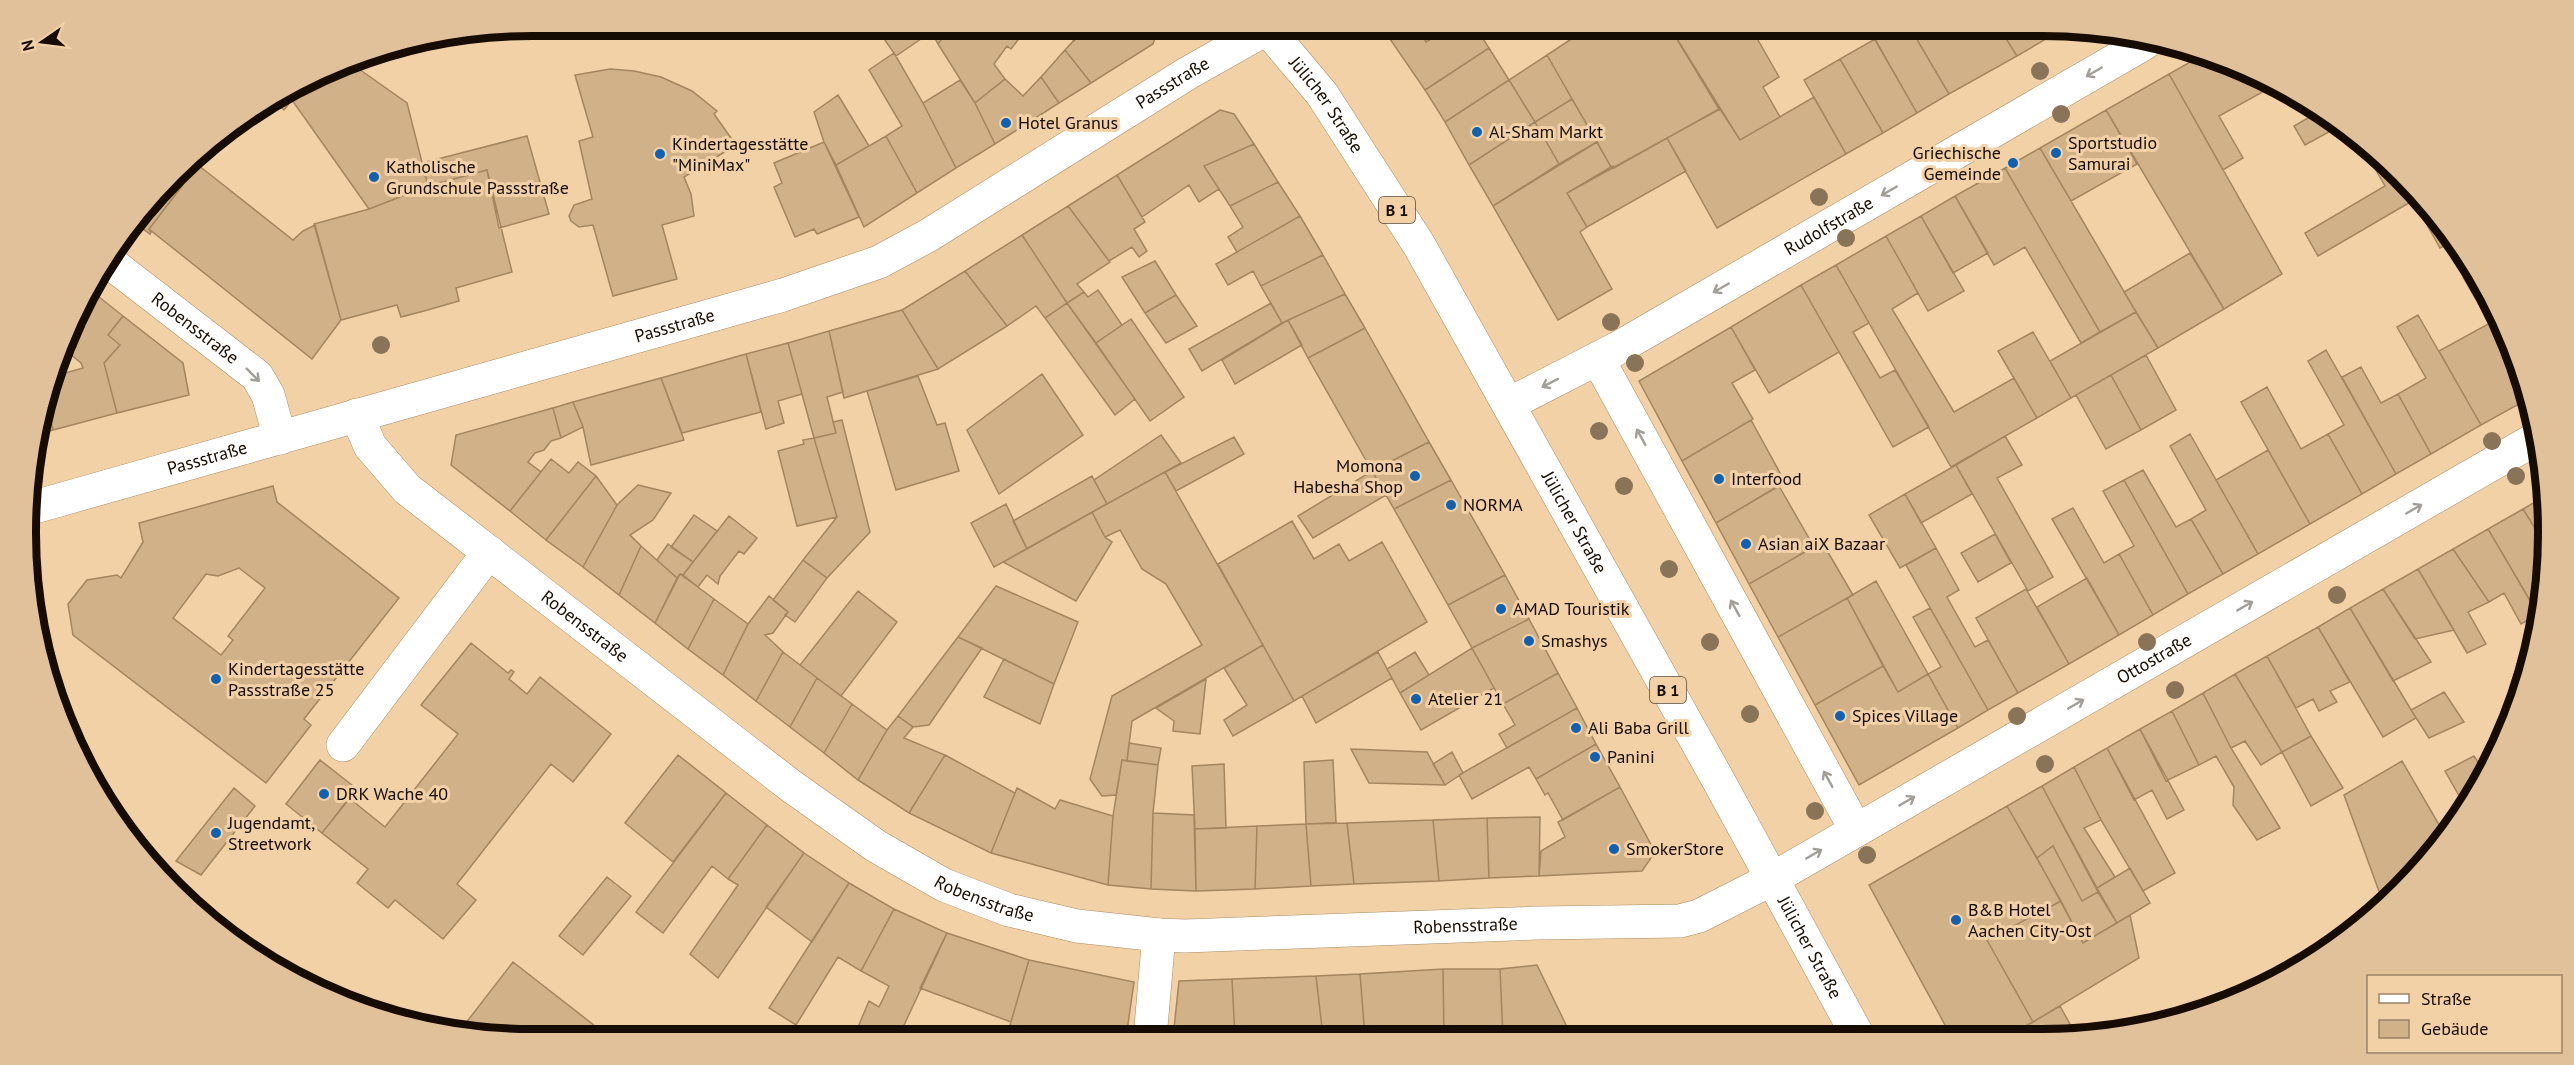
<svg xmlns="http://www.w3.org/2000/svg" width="2574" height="1065" viewBox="0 0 2574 1065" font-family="'PT Sans',sans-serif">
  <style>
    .building { fill: #d1b188; stroke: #a4855e; stroke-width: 1.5; fill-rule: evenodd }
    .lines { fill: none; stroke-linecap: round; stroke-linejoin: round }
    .minor-casing { stroke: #ab8c64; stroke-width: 34 }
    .major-casing { stroke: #ab8c64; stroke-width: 34 }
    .minor { stroke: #fff; stroke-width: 33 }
    .major { stroke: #fff; stroke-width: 33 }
    .tree { fill: #8a7457 }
    .oneway { stroke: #a29e99 }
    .poi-dot { fill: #1061af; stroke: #f2d1a7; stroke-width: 2 }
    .labels { text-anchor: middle; stroke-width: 6; stroke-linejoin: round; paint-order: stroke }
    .shield { fill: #f2d1a7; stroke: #594733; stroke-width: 1.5 }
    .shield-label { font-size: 16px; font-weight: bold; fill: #170c01 }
    .street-label { font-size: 18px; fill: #170c01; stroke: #f2d1a7 }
    .poi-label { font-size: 18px; fill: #170c01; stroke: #f2d1a7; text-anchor: start }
    .rim { fill: none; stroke: #170c01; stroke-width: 8 }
  </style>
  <rect width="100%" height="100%" fill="#f2d1a7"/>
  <path class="building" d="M875,26h53l3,6 -35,24z
    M928,26h24l-14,18z
    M951,26l10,7 5,-7h59l2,2 -16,21 -4,-3 -13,18 11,15 -30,24 -37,-59z
    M1058,26h29l-13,15z
    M1087,26h72l-6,18 -62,39 -26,-33z
    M1381,26h36l9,16 27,-16h22l14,22 -64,42z
    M1417,26h36l-27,16z
    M1568,26h23l-15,9z
    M1591,26h78l50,83 -105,59 -1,-2 -2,1 -64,-112z
    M1669,26h81l29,51 -16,10 17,30 -40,23z
    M1867,26h20v7l12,-7h10l40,68 -32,19z
    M1909,26h89l19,30 -68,38z
    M1998,26h44l21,3 -46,27z
    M1875,39l42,74 -34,20 -43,-74z
    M1489,48l20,32 -64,42 -20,-32z
    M1065,50l26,33 -32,20 -18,-26z
    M894,53l29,50 33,65 -39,25 -31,-57 16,-10 -33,-56z
    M2206,53l56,25 6,11 -49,27 24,42 -20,12 -54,-96z
    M1547,55l25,44 -37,23 -26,-42z
    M1840,59l43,74 -37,21 -42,-74z
    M349,62l58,41 21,83 -59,23 -77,-109 15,-19z
    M610,69l24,2 27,6 31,14 25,20 -3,3 22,31 -52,32 7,17 3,22 -32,9 15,54 -64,17 -20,-71 -14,2 -8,-6 -2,-5 5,-11 18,-6 -13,-58 14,-4 -18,-62z
    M2169,74l113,200 -58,35 -118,-199z
    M1041,77l18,26 -64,41 -20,-41 30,-24 18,17z
    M960,80l15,23 20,41 -39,24 -33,-65z
    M1509,80l26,42 -66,43 -24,-43z
    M307,81l-23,29 -13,-11 8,-6z
    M838,95l31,51 -33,19 -12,-23 -10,-30z
    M1814,97l32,57 -129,74 -50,-90 53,-29 20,31z
    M1572,99l25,43 -38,22 -24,-42z
    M1220,110l14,4 20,30 -50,22 15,23 -20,13 -10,-17 -47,32 -25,-42z
    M2106,110l31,54 -66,37 -31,-53z
    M2320,111l20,15 -35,19 -11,-19z
    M1535,122l24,42 -66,42 -24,-41z
    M527,136l22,78 -50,14 -12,-58 -59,16 -6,-23z
    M886,136l31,57 -53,34 -28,-62z
    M1667,138l19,33 -99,56 -20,-34z
    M824,142l35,75 -42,17 -3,-5 -19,8 -21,-50 8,-4 -8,-20z
    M1597,142l14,25 -44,26 20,34 -7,5 32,57 -54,31 -65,-114z
    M1254,144l24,38 -48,24 -26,-40z
    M2040,148l96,164 -36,20 -95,-164z
    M2378,153l41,44 -101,59 -13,-23 80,-47 -16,-28z
    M198,165l95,75 10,-9 12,-6 26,95 -29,39 -163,-130z
    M2005,168l95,164 -19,11 -56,-96 -31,18 -39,-69z
    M487,170l25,102 -56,16 3,13 -35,10 -23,6 -4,-12 -56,15 -27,-96 55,-15 59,-23z
    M1117,175l28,47 -11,7 13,22 -8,6 -7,-10 -23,14 -41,-55z
    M175,180l8,5 -34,44 2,3 -1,2 -12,-9z
    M1278,182l22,34 -63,36 -9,-15 15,-10 -13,-21z
    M1955,196l33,57 -35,20 -32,-57z
    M2419,197l25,27 10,17 -14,7 -27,-48z
    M1068,206l42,56 -33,22 7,8 -17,11 -45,-68z
    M1300,216l23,39 -62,31 -8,-15 -25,14 -12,-21z
    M1921,216l43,75 -36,20 -42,-75z
    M1022,235l45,68 -22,15 -9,-12 -29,20 -42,-55z
    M1886,236l32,57 -26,16 62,103 60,-34 23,40 -86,49 -115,-202z
    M2190,253l34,56 -66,39 -34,-56z
    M1323,255l22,39 -63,29 -21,-37z
    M1155,261l21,34 -31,18 -23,-36z
    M1836,265l33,58 -16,9 27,46 15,-8 34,57 -36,20 -92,-162z
    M965,271l42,55 -69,43 -36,-59z
    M2473,272l23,36 29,77 -62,-108z
    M1801,285l38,67 -70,41 -38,-66z
    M89,289l34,27 -15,19 12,10 -16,18 13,50 -64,17 -8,-30 6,-23 32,-9 -2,-5 -11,-9 6,-7 -10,-7z
    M1098,290l24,35 -26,18 -29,-40 17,-11 4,5z
    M1345,294l20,34 -57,30 -20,-38z
    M1176,295l21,31 -31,17 -21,-30z
    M1067,303l68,96 -20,16 -70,-97z
    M1271,303l11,20 -80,48 -13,-22z
    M902,310l36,59 -94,29 -15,-67z
    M2136,312l22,36 -87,50 -21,-37z
    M2418,315l63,110 -50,29 -33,-60 28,-16 -29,-51z
    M123,316l60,47 6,32 -72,18 -13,-50 16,-18 -12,-10z
    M1131,319l53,78 -34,24 -54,-78z
    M1288,320l14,25 -67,39 -13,-24z
    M2490,323l35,62 5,13 -49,27 -42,-74z
    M1731,327l24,43 -23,13 21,36 -71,42 -43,-80z
    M1365,328l64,114 -57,29 -64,-113z
    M829,331l14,61 -16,5 9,36 -22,5 -26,-95z
    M2033,332l38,66 -34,20 -39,-67z
    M788,343l14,51 -24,7 6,22 -18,6 -20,-75z
    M2326,350l70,124 -34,20 -34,-60 16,-9 -36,-64z
    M746,354l15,58 -79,21 -21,-55z
    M2146,355l30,55 -35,20 -30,-55z
    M2361,367l20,36 17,-9 33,60 -35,20 -54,-97z
    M1042,374l41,61 -84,59 -32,-64z
    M2111,375l30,55 -35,19 -30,-54z
    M918,376l19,49 8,-2 14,48 -63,19 -29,-99z
    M661,378l23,62 -93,25 -8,-38 -10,-25z
    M2267,387l34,62 27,-15 34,60 -52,30 -69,-122z
    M45,400l8,30 -16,5z
    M573,402l10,25 -22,11 -8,-30z
    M553,408l8,30 -10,3 -7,9 -9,3 -7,9 13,10 -31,39 -59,-46 5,-30z
    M842,420l28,112 -43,46 -24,-18 34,-43 -23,-79 22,-5 -3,-11z
    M1751,420l34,62 -69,41 -34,-62z
    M2190,434l68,120 -35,20 -32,-55 15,-9 -36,-64z
    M1161,435l20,28 -74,41 -13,-24z
    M2005,436l17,29 -25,13 56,99 -25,14 -72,-126z
    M1234,437l10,17 -68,37 -11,-19z
    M814,438l23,79 -40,9 -19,-75 26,-7 -1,-4z
    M1429,442l22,38 -57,29 -22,-38z
    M2268,450l42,74 -52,30 -42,-74z
    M551,459l18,14 9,-11 18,14 -50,64 -36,-29z
    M1956,465l16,29 -51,29 -16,-29z
    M2143,470l33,57 15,-8 32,55 -35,20 -64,-114z
    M1372,471l14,24 -73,43 -15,-22z
    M1165,472l98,173 -131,76 -5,40 -5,-1 -6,35 -14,1 -12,-17 22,-83 90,-51 -36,-61 -24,-15 -22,-39 -15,7 -13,-25z
    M596,476l21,29 -34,62 -37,-27z
    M1092,476l15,28 -80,45 -14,-28z
    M1451,480l54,95 -57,30 -54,-96z
    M2124,480l64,114 -35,21 -34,-61 15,-8 -31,-55z
    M638,485l33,8 -18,27 -23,15 11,11 -22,49 -36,-28 34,-62z
    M273,486l4,16 122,96 -95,121 7,6 -45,58 -193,-148 -5,-31 19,-24 30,-5 4,3 22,-36 -4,-19zM239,568l26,20 -37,48 5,4 -12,15 -48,-37 33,-44 12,2z
    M1779,486l35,61 -65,37 -33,-61z
    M1905,494l31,54 -36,20 -31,-53z
    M2547,495v4l-1,47 -23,-37z
    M1006,504l21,45 -33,18 -23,-44z
    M2073,508l31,55 15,-9 34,61 -34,20 -67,-116z
    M2523,509l23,37 -2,52 -4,20 -52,-89z
    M1092,512l13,25 7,5 -36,59 -73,-39z
    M694,515l23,16 -24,31 -22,-15z
    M729,516l28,22 -13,16 -5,-3 -19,25 -2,8 -11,-9 -9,12 -15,-12z
    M1292,521l22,38 25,-15 10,17 33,-19 45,80 -133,79 -76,-137z
    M2488,529l50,85 -17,10 -17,-31 -15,9 -36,-53z
    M1995,534l16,29 -33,19 -17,-29z
    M1822,542l31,53 -75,42 -29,-53z
    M668,544l25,18 -10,13 -3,-1 -3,4 -20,-18z
    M641,546l36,32 -22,45 -36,-28z
    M1936,548l23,42 -12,7 28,50 13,-7 30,53 -30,17 -82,-145z
    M2453,549l36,53 -21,10 18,32 -19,9 -49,-84z
    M803,560l24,18 -32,44 -10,-7 3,-3 -15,-12z
    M2418,569l36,61 -39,9 -32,-50z
    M680,574l34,25 -26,50 -33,-26z
    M1505,575l24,44 -57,29 -24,-43z
    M2087,578l32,57 -50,29 -32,-57z
    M1876,581l52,93 -30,18 -51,-94z
    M996,586l82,36 -24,62 -96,-47z
    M2026,589l43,75 -51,29 -42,-75z
    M2383,589l48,73 -38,19 -43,-73z
    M858,591l39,31 -56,74 -41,-31z
    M769,596l19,16 -15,21 -8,2 18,17 -27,49 -33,-26 25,-51z
    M1847,598l36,68 -68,39 -37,-68z
    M714,599l34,25 -25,51 -35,-26z
    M1930,608l58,102 -30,18 -30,-54 13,-7 -28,-50z
    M2350,608l66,110 -33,19 -65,-110z
    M1529,619l29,54 -55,31 -31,-56z
    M2318,627l32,55 -20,9 7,11 -18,9 -6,-12 -17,9 -29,-52z
    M958,637l24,11 -53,77 -16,2 -15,-11z
    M471,643l37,30 3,-3 3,2 -5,7 18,15 13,-17 71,57 -38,48 -22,-18 -94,120 19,16 -33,39 -48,-39 -7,8 -31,-25 11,-14 -46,-36 27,-35 36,29 73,-93 -37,-29z
    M1263,645l31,56 -61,35 -9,-16 23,-15 -23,-37z
    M1472,648l22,40 -73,42 -21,-37z
    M783,652l34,26 -27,49 -34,-26z
    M1378,652l14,26 -76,45 -14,-27z
    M1415,652l14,23 -29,18 -13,-24z
    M2267,656l44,80 -29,16 -47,-78z
    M1004,659l50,25 -14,40 -56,-27z
    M1883,666l15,26 30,-18 30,54 -99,57 -44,-80z
    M1558,673l19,35 -70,40 -8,-14 16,-9 -12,-21z
    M2235,674l47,78 -21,13 -16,-24 -14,7 -28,-55z
    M817,678l35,26 -28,49 -34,-26z
    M1206,679l-6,55 -27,-3 1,-10 -18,-13z
    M2444,692l20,30 -35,16 -18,-28z
    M2203,693l28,55 49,80 -23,12 -24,-35 1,-18 -18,-31 -17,9 -27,-54z
    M852,704l35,26 -29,50 -34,-27z
    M1577,708l19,36 -60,35 -7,-12 -57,32 -13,-24z
    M2172,711l27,54 -33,16 -26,-52z
    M898,716l15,11 -9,11 41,17 -36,58 -51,-33 29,-50z
    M2140,729l44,81 -17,9 -15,-29 -18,10 -27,-52z
    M2311,736l32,52 -32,18 -29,-54z
    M1129,743l32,5 -3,17 -31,-4z
    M1596,744l24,43 -57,33 -15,-27 -3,2 -9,-16z
    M2107,748l68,125 -32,18 -42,-71 -27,-53z
    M1351,749l76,3 18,33 -76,-2z
    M1452,752l11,21 -18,12 -12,-21z
    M678,755l48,38 -53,69 -48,-39z
    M945,755l70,38 -24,60 -82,-40z
    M2474,756l10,16 -18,36 -21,-37z
    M320,760l37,29 -35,44 -36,-29z
    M1122,760l36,5 -5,48 -2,76 -43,-4 5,-69z
    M1333,760l3,63 -30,1 -2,-62z
    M2402,761l43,74 -61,70 -40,-110z
    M1224,764l2,64 -31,1 -3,-63z
    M2074,767l27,53 -17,8 31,49 -18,11 -55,-102z
    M2042,786l56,106 -16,9 -29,-55 -16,12 -30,-52z
    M1620,787l35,65 -13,19 -103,5 2,-25 24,-14 -7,-15z
    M234,788l21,18 -54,69 -25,-14z
    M1017,788l38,21 5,-9 53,16 -5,69 -117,-32z
    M726,793l41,32 -39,54 -16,-13 -49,67 -27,-21z
    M2007,806l54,95 -74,39 46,82 -25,13 -57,1 -82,-151z
    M1153,813l41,2 2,76 -45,-2z
    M1540,817l-1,59 -50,2 -2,-60z
    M1487,818l2,60 -50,3 -6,-61z
    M1433,820l6,61 -85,3 -7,-61z
    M1347,823l7,61 -43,2 -5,-62z
    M1306,824l5,62 -56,3 2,-63z
    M767,825l37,28 -86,125 -28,-24 48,-69 -10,-6z
    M1257,826l-2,63 -59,2 -1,-62z
    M2053,846l29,55 16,-9 19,31 -34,20 -46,-85z
    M804,853l45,30 -37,59 -46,-35z
    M2130,868l20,35 -33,20 -20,-35z
    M607,877l24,19 -48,59 -24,-19z
    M849,883l45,26 -33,62 -23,-14 -42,68 -27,-17z
    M2061,901l22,42 47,-28 9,43 -106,64 -46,-82z
    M894,909l53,24 -49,105 -45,1 16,-38 10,6 10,-21 -28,-15z
    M947,933l82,27 -18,62 -91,-34z
    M1029,960l105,22 -8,56h-54l-62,-13z
    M513,962l91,71 -5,6 -67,1 -70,-12z
    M1537,965l32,66 3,6h-69l-3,-68z
    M1443,969h57l3,68h-59z
    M1443,969l1,68h-79l-5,-63z
    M1360,974l5,63h-42l-7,-61z
    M1316,976l7,61 -88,1 -3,-59z
    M1232,979l3,59h-62l6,-57z
    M2060,1006l16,29h-68l25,-13z"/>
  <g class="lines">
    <defs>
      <g id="minor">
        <path id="s1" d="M108,261l149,115 11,19 12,43"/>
        <path d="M1598,359l258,471"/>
        <path id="s2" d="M1509,404l109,-56 527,-305"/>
        <path id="s3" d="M357,415l13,31 37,43 384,297 85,60 68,39 65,25 68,16 82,9 26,1 353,-13 142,-2 19,-5 73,-37 765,-441"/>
        <path id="s4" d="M31,508l752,-213 96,-33 50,-27 259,-162 83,-47"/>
        <path d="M343,745l146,-193"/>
        <path d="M1150,1038l9,-103"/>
      </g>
      <g id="major">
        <path id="s5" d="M1265,26l57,68 97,151 297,531 142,260"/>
      </g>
    </defs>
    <use href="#minor" class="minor-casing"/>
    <use href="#major" class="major-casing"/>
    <use href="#minor" class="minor"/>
    <use href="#major" class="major"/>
  </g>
  <g class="tree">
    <circle cx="2040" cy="71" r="9"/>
    <circle cx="2061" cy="114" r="9"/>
    <circle cx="1819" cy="197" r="9"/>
    <circle cx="1846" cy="238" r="9"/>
    <circle cx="1611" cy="322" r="9"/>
    <circle cx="381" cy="345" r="9"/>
    <circle cx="1635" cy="363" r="9"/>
    <circle cx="1599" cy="431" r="9"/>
    <circle cx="2492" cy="441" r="9"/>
    <circle cx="2516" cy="476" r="9"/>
    <circle cx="1624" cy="486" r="9"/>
    <circle cx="1669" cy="569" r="9"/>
    <circle cx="2337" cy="595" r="9"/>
    <circle cx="1710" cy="642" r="9"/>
    <circle cx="2147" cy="642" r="9"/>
    <circle cx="2175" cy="690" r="9"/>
    <circle cx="1750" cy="714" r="9"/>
    <circle cx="2017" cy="716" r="9"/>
    <circle cx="2045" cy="764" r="9"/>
    <circle cx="1815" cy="811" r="9"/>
    <circle cx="1867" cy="855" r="9"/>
  </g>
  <defs><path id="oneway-shaft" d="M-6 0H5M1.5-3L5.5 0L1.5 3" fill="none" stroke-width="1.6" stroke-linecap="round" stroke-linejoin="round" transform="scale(1.5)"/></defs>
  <g class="oneway">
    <use href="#oneway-shaft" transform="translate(2094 72) rotate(150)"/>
    <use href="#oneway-shaft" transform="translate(1889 191) rotate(150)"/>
    <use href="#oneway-shaft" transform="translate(1721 288) rotate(150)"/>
    <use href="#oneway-shaft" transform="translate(253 375) rotate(45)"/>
    <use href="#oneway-shaft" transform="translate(1550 383) rotate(153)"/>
    <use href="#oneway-shaft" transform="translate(1641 437) rotate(-119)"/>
    <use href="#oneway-shaft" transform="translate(2414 509) rotate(-30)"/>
    <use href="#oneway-shaft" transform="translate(2245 606) rotate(-30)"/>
    <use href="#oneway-shaft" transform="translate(1735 608) rotate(-119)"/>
    <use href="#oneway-shaft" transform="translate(2076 704) rotate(-30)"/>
    <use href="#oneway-shaft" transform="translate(1828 779) rotate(-119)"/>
    <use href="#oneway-shaft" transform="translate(1907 801) rotate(-30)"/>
    <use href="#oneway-shaft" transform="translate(1814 854) rotate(-30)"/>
  </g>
  <g class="poi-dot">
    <circle cx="1006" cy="123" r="6"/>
    <circle cx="1477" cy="132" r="6"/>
    <circle cx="2056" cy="153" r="6"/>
    <circle cx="660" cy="154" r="6"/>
    <circle cx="2013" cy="163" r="6"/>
    <circle cx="374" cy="177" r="6"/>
    <circle cx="1415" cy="476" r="6"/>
    <circle cx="1719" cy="479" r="6"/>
    <circle cx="1451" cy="505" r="6"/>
    <circle cx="1746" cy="544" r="6"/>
    <circle cx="1501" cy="609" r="6"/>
    <circle cx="1529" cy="641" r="6"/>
    <circle cx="216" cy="679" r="6"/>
    <circle cx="1416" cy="699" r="6"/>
    <circle cx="1840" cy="716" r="6"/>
    <circle cx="1576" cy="728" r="6"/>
    <circle cx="1595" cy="757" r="6"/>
    <circle cx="324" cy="794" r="6"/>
    <circle cx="216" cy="833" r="6"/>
    <circle cx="1614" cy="849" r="6"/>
    <circle cx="1956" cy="920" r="6"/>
  </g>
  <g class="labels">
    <g class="shield">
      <rect x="1379" y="197" width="36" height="26" rx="4.5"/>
      <rect x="1650" y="677" width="36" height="26" rx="4.5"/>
    </g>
    <g class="shield-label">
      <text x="1397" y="216">B 1</text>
      <text x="1668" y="696">B 1</text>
    </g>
    <g class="street-label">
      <text dy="6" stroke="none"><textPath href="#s4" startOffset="1227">Passstraße</textPath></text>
      <text dy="6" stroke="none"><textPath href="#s5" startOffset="100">Jülicher Straße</textPath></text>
      <text dy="6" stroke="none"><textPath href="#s2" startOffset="366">Rudolfstraße</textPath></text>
      <text dy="6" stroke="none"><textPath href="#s4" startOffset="669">Passstraße</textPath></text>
      <text dy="6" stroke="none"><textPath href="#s1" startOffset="110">Robensstraße</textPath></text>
      <text dy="6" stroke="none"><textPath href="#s4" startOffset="183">Passstraße</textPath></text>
      <text dy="6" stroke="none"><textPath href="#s5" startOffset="586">Jülicher Straße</textPath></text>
      <text dy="6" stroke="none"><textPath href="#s3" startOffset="315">Robensstraße</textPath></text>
      <text dy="6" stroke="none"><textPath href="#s3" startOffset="2044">Ottostraße</textPath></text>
      <text dy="6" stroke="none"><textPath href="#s3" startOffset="801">Robensstraße</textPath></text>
      <text dy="6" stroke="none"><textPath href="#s3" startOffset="1287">Robensstraße</textPath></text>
      <text dy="6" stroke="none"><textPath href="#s5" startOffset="1072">Jülicher Straße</textPath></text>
    </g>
    <g class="poi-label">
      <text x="1018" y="129">Hotel Granus</text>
      <text x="1489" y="138">Al-Sham Markt</text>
      <text x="2068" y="149">Sportstudio<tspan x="2068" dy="21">Samurai</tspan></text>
      <text x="672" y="150">Kindertagesstätte<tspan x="672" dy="21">"MiniMax"</tspan></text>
      <text x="2001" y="159" text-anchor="end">Griechische<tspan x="2001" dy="21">Gemeinde</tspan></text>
      <text x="386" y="173">Katholische<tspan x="386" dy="21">Grundschule Passstraße</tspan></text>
      <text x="1403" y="472" text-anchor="end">Momona<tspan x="1403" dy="21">Habesha Shop</tspan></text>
      <text x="1731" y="485">Interfood</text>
      <text x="1463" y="511">NORMA</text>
      <text x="1758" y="550">Asian aiX Bazaar</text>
      <text x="1513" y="615">AMAD Touristik</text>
      <text x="1541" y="647">Smashys</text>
      <text x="228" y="675">Kindertagesstätte<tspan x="228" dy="21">Passstraße 25</tspan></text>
      <text x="1428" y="705">Atelier 21</text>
      <text x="1852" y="722">Spices Village</text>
      <text x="1588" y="734">Ali Baba Grill</text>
      <text x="1607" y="763">Panini</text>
      <text x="336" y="800">DRK Wache 40</text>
      <text x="228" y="829">Jugendamt,<tspan x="228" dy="21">Streetwork</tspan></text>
      <text x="1626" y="855">SmokerStore</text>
      <text x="1968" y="916">B&amp;B Hotel<tspan x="1968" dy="21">Aachen City-Ost</tspan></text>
    </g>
  </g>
  <path d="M0 0H2574V1065H0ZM532 36H2042A496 496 0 0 1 2538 532V533A496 496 0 0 1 2042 1029H532A496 496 0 0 1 36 533V532A496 496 0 0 1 532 36Z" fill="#e0c19a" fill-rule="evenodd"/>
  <path class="rim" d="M532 36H2042A496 496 0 0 1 2538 532V533A496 496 0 0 1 2042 1029H532A496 496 0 0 1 36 533V532A496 496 0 0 1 532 36Z"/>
  <rect x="2367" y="975" width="195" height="78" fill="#f2d1a7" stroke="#9a8265" stroke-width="1.5"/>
  <rect x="2379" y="994" width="30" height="9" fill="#ffffff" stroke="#9a8265" stroke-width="1.5"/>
  <text x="2421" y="1005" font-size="18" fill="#170c01">Straße</text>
  <rect x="2379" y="1020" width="30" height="18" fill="#d1b188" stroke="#9a8265" stroke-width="1.5"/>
  <text x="2421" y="1035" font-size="18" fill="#170c01">Gebäude</text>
  <g transform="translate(42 42) rotate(256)" stroke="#f2d1a7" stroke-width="4.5" paint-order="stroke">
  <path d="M0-4.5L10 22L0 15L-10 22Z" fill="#170c01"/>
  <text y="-9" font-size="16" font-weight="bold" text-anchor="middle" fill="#170c01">N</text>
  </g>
</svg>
